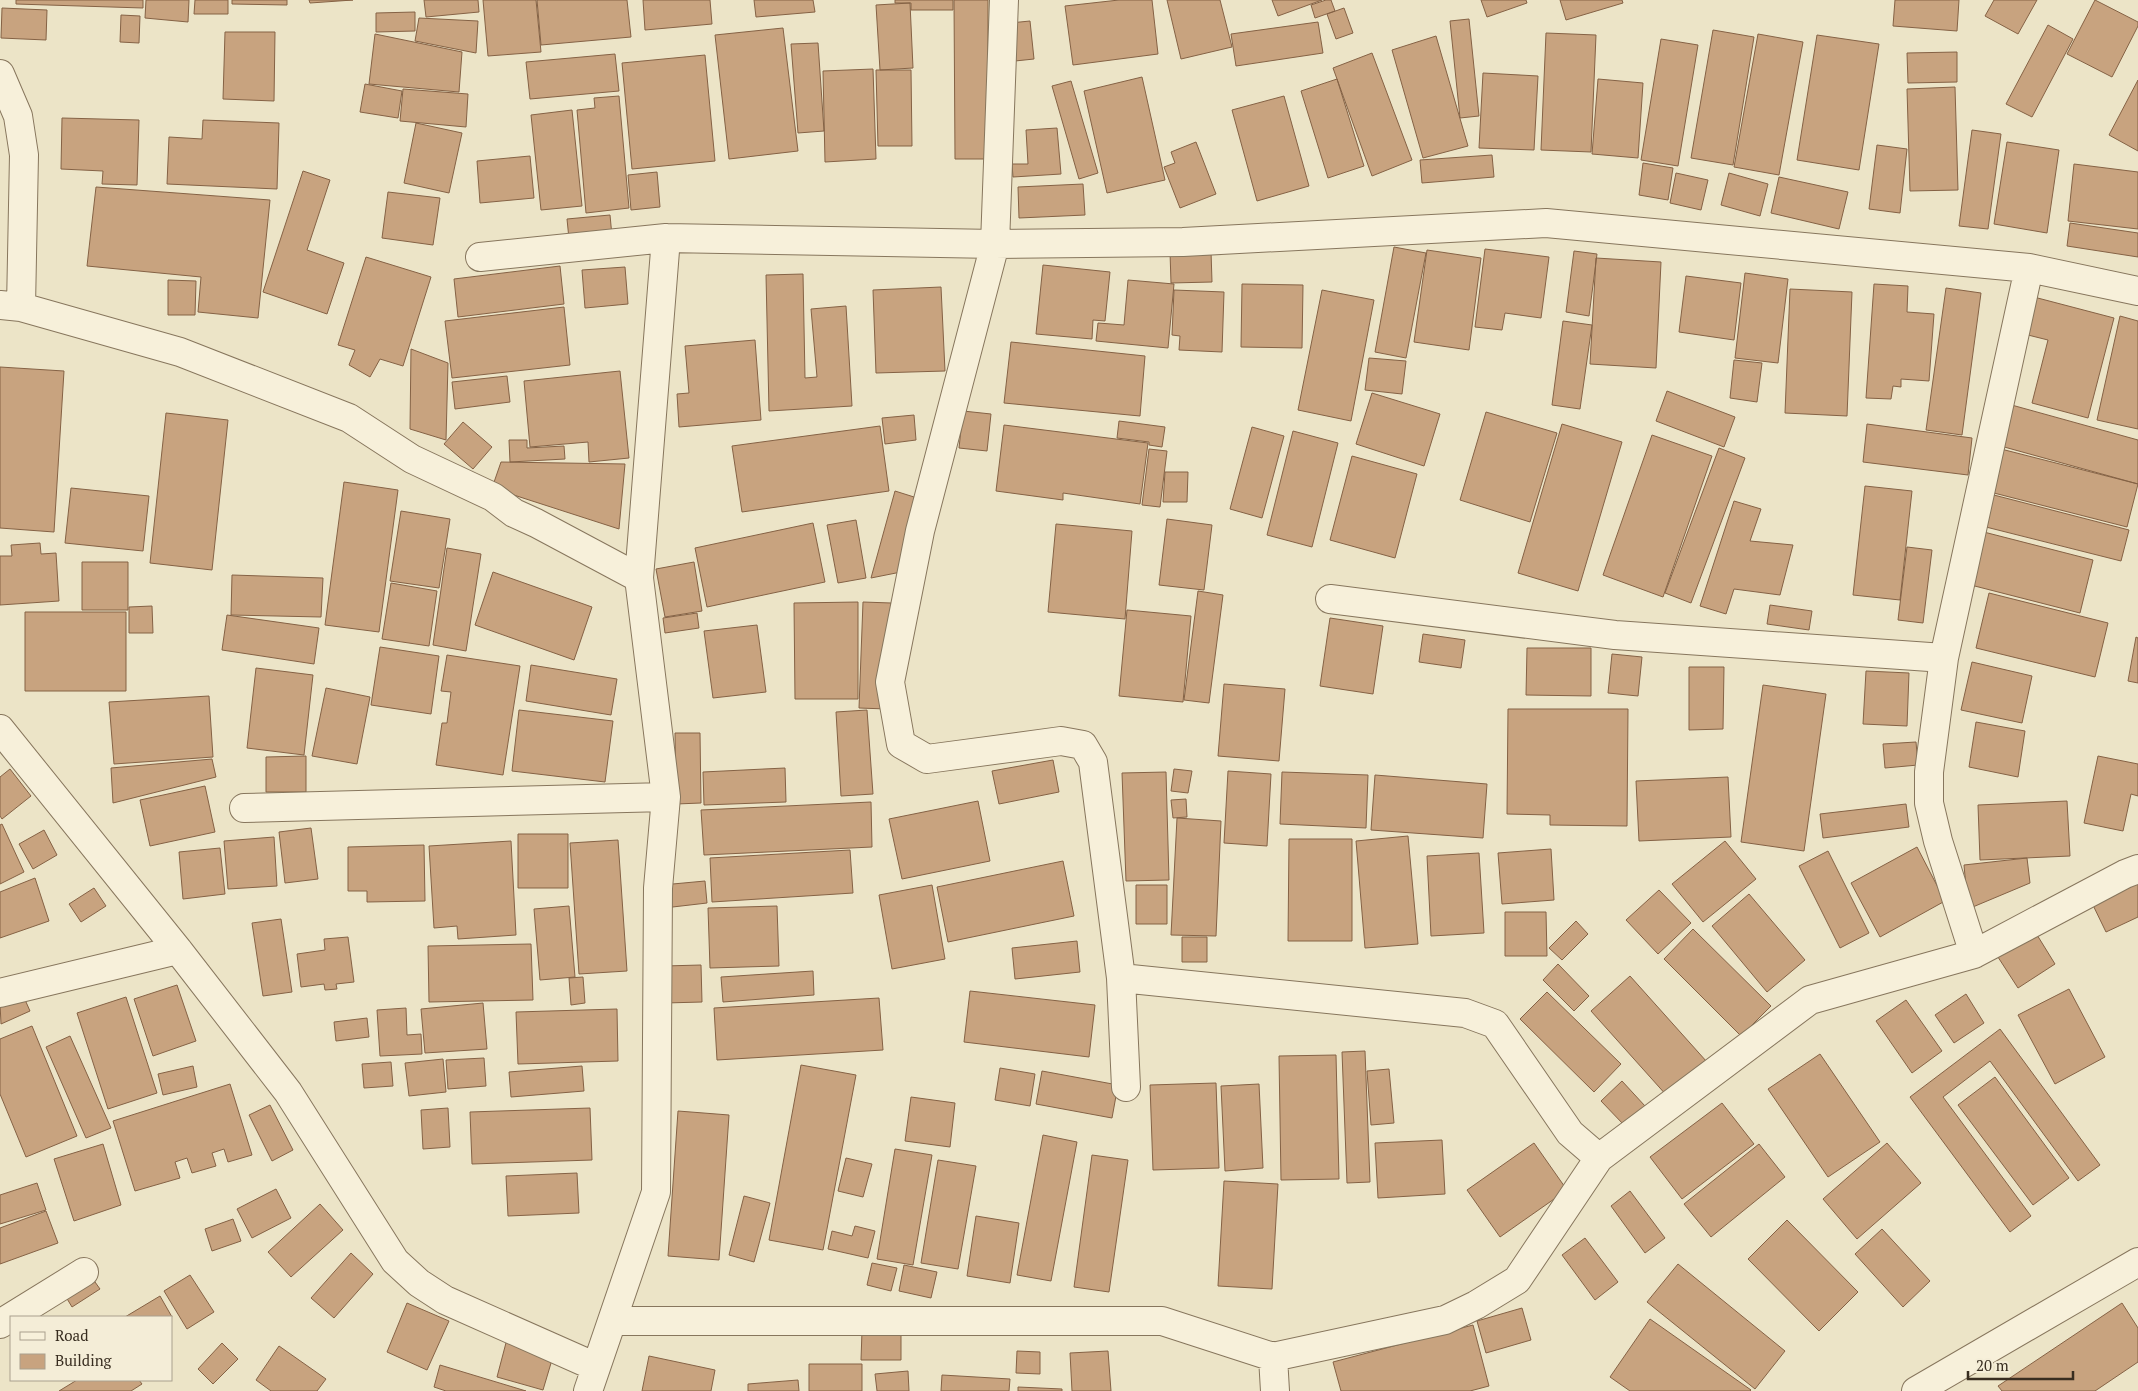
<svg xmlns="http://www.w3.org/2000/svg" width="2138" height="1391" viewBox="0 0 2138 1391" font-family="'PT Serif',serif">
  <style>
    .building { fill: #c8a37f; stroke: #856245 }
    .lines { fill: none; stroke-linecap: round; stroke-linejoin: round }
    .minor-casing { stroke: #87765d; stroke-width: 30 }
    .minor { stroke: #f7f0da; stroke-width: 28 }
  </style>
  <rect width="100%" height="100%" fill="#ece4c7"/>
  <path class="building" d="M16,0h127v8l-127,-4z
    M146,0h43l-1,22 -43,-4z
    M195,0h33v14h-34z
    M232,0h55v5l-55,-1z
    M309,0h44l-43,3z
    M424,0h54l1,12 -53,5z
    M483,0h53l5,52 -53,4z
    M537,0h90l4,37 -90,8z
    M643,0h67l2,24 -67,6z
    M754,0h59l2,12 -59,5z
    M895,0h58v10h-42v-7h-16z
    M954,0h34v159h-33z
    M1119,0h33l6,54 -85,11 -8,-59z
    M1167,0h53l12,47 -51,12z
    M1272,0h50l-44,16z
    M1326,0h5l4,11 -20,7 -4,-13z
    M1481,0h45l1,3 -40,14z
    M1560,0h62l1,3 -57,17z
    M1895,0h64l-2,31 -64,-5z
    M1994,0h43l-19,34 -33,-18z
    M2095,0l43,22v4l-26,51 -45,-23z
    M910,3l3,65 -33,2 -4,-65z
    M2,8l45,2 -1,30 -45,-2z
    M1344,8l9,25 -17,6 -9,-25z
    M415,12v19l-39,1v-19z
    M121,15l19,1 -1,27 -19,-1z
    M419,18l59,3 -2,32 -61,-12z
    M1469,19l10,97 -19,2 -10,-97z
    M1030,21l4,38 -19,2 -5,-38z
    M1318,22l5,31 -87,13 -5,-32z
    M2048,25l25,14 -41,78 -26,-13z
    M783,28l15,123 -69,8 -14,-124z
    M1713,30l41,7 -21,128 -42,-7z
    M225,32h50l-1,69 -51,-2z
    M1546,33l50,2 -5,117 -50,-2z
    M375,34l87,18 -3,40 -90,-8z
    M1758,34l45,8 -24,133 -45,-8z
    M1817,35l62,9 -20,126 -62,-10z
    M1436,36l32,110 -45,12 -31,-108z
    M1661,39l37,6 -20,121 -37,-6z
    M818,43l6,88 -26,2 -7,-89z
    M1957,52v30l-49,1 -1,-30z
    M1372,53l40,107 -40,16 -39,-108z
    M615,54l4,37 -89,8 -4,-37z
    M705,55l10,106 -83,8 -10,-106z
    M873,69l3,90 -51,3 -2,-91z
    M876,70h35l1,76h-34z
    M1483,73l55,3 -4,74 -55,-2z
    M1142,77l23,103 -58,13 -23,-102z
    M1337,79l27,87 -36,12 -27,-87z
    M1598,79l45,4 -5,75 -46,-4z
    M2138,80v71l-29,-16z
    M1071,81l27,92 -19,6 -27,-93z
    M365,84l37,7 -4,27 -38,-6z
    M1955,87l3,103 -48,1 -3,-102z
    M403,89l65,5 -2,33 -66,-6z
    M619,96l10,112 -43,5 -9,-103 18,-2 -1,-10z
    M1284,96l25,90 -52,15 -25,-91z
    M572,110l10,96 -41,4 -10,-95z
    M62,118l77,2 -2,65 -35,-1 1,-13 -42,-2z
    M203,120l76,3 -2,66 -110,-5 2,-47 33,2z
    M416,123l46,10 -13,60 -45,-10z
    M1057,128l4,46 -48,3 -1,-13h16l-2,-34z
    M1972,130l29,4 -13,95 -29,-3z
    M1196,142l20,52 -36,14 -16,-41 11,-4 -4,-11z
    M2007,142l52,8 -12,83 -53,-9z
    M1877,145l30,4 -7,64 -31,-4z
    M1492,155l2,22 -72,6 -2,-23z
    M530,156l4,42 -54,5 -3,-42z
    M1643,163l30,5 -5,32 -29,-5z
    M2074,164l64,8v57l-70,-8z
    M303,171l27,9 -23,70 37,13 -17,51 -64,-22z
    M657,172l3,35 -29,3 -3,-35z
    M1676,173l32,7 -7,30 -31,-7z
    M1729,173l39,11 -8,32 -39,-11z
    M1779,177l69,15 -9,37 -68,-16z
    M1083,184l2,31 -66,3 -1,-31z
    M96,187l174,13 -12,118 -60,-6 3,-35 -114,-11z
    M388,192l52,6 -7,47 -51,-7z
    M610,215l2,21 -43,3 -2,-20z
    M2070,223l68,10v24l-71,-11z
    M1394,247l32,6 -20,105 -31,-6z
    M1485,249l64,8 -8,61 -36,-5 -3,17 -27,-3z
    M1427,250l54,8 -12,92 -55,-8z
    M1211,251l1,31 -41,1 -1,-31z
    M1574,251l23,3 -8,62 -23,-4z
    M366,257l65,20 -28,89 -23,-7 -10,18 -21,-12 6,-15 -17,-5z
    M1596,258l65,4 -5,106 -66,-4z
    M1043,265l67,7 -5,49 -12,-1 -1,19 -56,-5z
    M560,266l4,38 -106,13 -4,-38z
    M625,267l3,37 -43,4 -3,-38z
    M1745,273l43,6 -10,84 -43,-5z
    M803,274l2,104 12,-1 -6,-68 35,-3 6,100 -83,5 -3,-136z
    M1686,276l55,7 -7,57 -55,-8z
    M168,280l28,1 -1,34h-27z
    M1128,280l46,4 -6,64 -72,-7 2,-18 26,2z
    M1242,284l61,1 -1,63 -61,-1z
    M1874,284l34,2 -1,26 27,2 -5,67 -28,-2v8l-8,-1 -2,13 -25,-1z
    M941,287l4,84 -69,2 -3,-83z
    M1946,288l35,5 -19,142 -36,-5z
    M1790,289l62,3 -5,124 -62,-3z
    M1174,290l50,2 -2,60 -43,-2 1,-14 -8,-1z
    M1322,290l52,10 -23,121 -53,-11z
    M2030,296l84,22 -26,100 -56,-15 16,-63 -28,-7z
    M564,307l6,58 -118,13 -7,-57z
    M2120,316l18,5v108l-41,-9z
    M1563,321l29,4 -12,84 -28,-4z
    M755,340l6,80 -82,7 -2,-33 12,-1 -4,-47z
    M1011,342l134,14 -5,60 -136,-13z
    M411,349l37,14 -2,77 -36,-11z
    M1369,358l37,3 -4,33 -37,-4z
    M1734,360l28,3 -5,39 -27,-4z
    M0,367l64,4 -10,161 -54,-4z
    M620,371l9,87 -40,4 -1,-20 -58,5 -6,-66z
    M507,376l3,26 -55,7 -3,-27z
    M1667,391l68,26 -11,30 -68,-26z
    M1372,393l68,21 -16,52 -68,-22z
    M2008,404l130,36v44l-141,-39z
    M963,411l28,3 -4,37 -28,-3z
    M1486,412l71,21 -27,89 -70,-22z
    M166,413l62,7 -16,150 -62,-7z
    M914,415l2,25 -31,4 -3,-26z
    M1119,421l46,6 -3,20 -13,-2v-3l-32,-4z
    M463,422l29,25 -19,22 -29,-25z
    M1562,424l60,18 -44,149 -60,-18z
    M1867,424l105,14 -4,37 -105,-13z
    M1004,425l144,18 -8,61 -77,-11v7l-67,-9z
    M880,426l9,65 -147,21 -10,-66z
    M1252,427l32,9 -22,82 -32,-9z
    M1293,431l45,12 -26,104 -45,-12z
    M1652,435l60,21 -49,141 -60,-22z
    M509,440h18v8l37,-2 1,13 -55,3z
    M1719,448l26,10 -54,145 -26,-10z
    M1149,449l18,2 -7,56 -18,-2z
    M2001,449l137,35 -11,43 -137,-35z
    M1352,456l65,18 -22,84 -65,-18z
    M501,462l124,2 -6,65 -127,-41z
    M1165,472h23l-1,30h-24z
    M344,482l54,8 -19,142 -54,-7z
    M1865,486l47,5 -12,109 -47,-5z
    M71,488l78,8 -6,55 -78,-8z
    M895,491l19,6 -8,74 -35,7z
    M1990,494l139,36 -8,31 -139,-35z
    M1734,501l27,8 -11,32 43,4 -13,50 -46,-6 -8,25 -26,-8z
    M401,511l49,8 -11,69 -49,-7z
    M1167,519l45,6 -8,65 -45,-5z
    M856,520l10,58 -28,5 -11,-58z
    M813,523l12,59 -118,25 -12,-59z
    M1056,524l76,7 -7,88 -77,-7z
    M1976,530l117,30 -13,53 -117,-30z
    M40,543l1,11 15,-1 3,48 -59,4v-49h12l-1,-11z
    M1907,547l25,3 -9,73 -25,-3z
    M447,548l34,6 -15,97 -33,-6z
    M82,562h46v48h-46z
    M694,562l8,49 -37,6 -9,-48z
    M493,572l99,35 -18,53 -99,-35z
    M232,575l91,3 -2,39 -90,-2z
    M391,583l46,8 -8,55 -47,-7z
    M1198,591l25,4 -14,108 -25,-3z
    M1989,593l119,30 -13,54 -119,-29z
    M858,602v97h-63l-1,-96z
    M863,602l28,1 -4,106 -28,-1z
    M1770,605l42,6 -3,19 -42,-6z
    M152,606l1,27h-24v-26z
    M1127,610l64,6 -8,86 -64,-6z
    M25,612h101v79h-101z
    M697,613l2,15 -34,5 -2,-15z
    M227,615l92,13 -5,36 -92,-14z
    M1330,618l53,8 -10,68 -53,-8z
    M757,625l9,67 -53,6 -9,-67z
    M1423,634l42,6 -4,28 -42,-6z
    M2136,637l2,1v45l-10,-2z
    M380,647l59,9 -8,58 -60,-9z
    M1527,648h64v48l-65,-1z
    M1612,654l30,3 -4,39 -30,-3z
    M447,655l73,11 -17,109 -67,-10 6,-42h5l4,-31 -10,-1z
    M1972,662l60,14 -10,47 -61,-13z
    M531,665l86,14 -6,36 -85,-14z
    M1689,667h35l-1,62 -34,1z
    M256,668l57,7 -9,80 -57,-7z
    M1866,671l43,2 -2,53 -44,-2z
    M1224,684l61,5 -6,72 -61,-5z
    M1763,685l63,9 -22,157 -63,-9z
    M326,688l44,9 -13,67 -45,-8z
    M209,696l4,61 -99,7 -5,-62z
    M1508,709h120l-1,117 -77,-1v-10l-43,-1z
    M519,710l94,11 -8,61 -93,-11z
    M867,710l6,84 -32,2 -5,-84z
    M1976,722l49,9 -7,46 -49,-10z
    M675,733h25l1,70 -25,1z
    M1916,742l2,23 -33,3 -2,-24z
    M306,756v36h-40v-35z
    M2098,756l40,8v32l-7,-2 -8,37 -39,-8z
    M212,759l4,18 -103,26 -2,-35z
    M1053,760l6,32 -60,12 -7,-33z
    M785,768l1,34 -82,3 -1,-33z
    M10,769l21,27 -29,23 -2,-3v-39z
    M1174,769l18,2 -4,22 -17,-2z
    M1228,771l43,3 -4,72 -43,-3z
    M1166,772l3,108 -43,1 -4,-108z
    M1282,772l86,3 -2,53 -86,-4z
    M1375,775l112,9 -4,54 -112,-8z
    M1728,777l3,60 -92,4 -3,-60z
    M205,786l10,46 -65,14 -10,-46z
    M1186,799l1,18 -14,1 -2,-18z
    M978,801l12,60 -88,18 -13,-60z
    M2067,801l3,55 -90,4 -2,-55z
    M871,802l1,45 -168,8 -3,-45z
    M1906,804l3,23 -86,11 -3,-24z
    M1177,818l44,3 -5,115 -45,-1z
    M2,824l22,48 -24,12v-59z
    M311,828l7,51 -33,4 -6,-51z
    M44,830l13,25 -24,14 -14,-25z
    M518,834h50v54h-50z
    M1408,836l10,108 -53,4 -9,-107z
    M274,837l3,49 -49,3 -4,-48z
    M1289,839h63v102h-64z
    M618,840l9,131 -48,3 -9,-131z
    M511,841l5,94 -58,4 -1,-13 -23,2 -5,-82z
    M1725,841l31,38 -53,43 -31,-38z
    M424,845l1,56 -58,1v-11h-19v-44z
    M1917,847l28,54 -65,36 -29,-54z
    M220,848l5,46 -42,5 -4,-47z
    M1551,849l3,51 -52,4 -4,-51z
    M850,850l3,43 -141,9 -2,-44z
    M1828,851l41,82 -29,15 -41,-82z
    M1479,853l5,80 -53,3 -4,-80z
    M2027,858l3,25 -62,26 -4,-44z
    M1063,861l11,55 -126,26 -11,-55z
    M2138,876v41l-32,15 -16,-33z
    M35,878l14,43 -49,17v-46z
    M705,881l2,22 -43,5 -2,-23z
    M932,885l13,74 -53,10 -13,-74z
    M1136,885h31v39h-31z
    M94,888l12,18 -25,16 -12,-18z
    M1659,890l32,33 -33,31 -32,-34z
    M1749,894l56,66 -38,32 -55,-66z
    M569,906l6,71 -35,3 -6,-71z
    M777,906l2,60 -69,2 -2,-60z
    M1505,912h41l1,44h-42z
    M281,919l11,73 -29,4 -11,-73z
    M1576,921l12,13 -26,26 -13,-12z
    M1693,929l78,77 -30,30 -77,-77z
    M2034,930l21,34 -37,24 -22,-34z
    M348,937l6,45 -18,2 1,5 -12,1 -1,-6 -23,3 -4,-33 28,-4 -1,-11z
    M1182,937h25v25h-25z
    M1077,941l3,31 -65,7 -3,-31z
    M531,944l2,56 -104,2 -1,-56z
    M1558,964l31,32 -15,15 -31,-31z
    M701,965l1,37 -37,1 -1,-37z
    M813,971l1,24 -91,7 -2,-25z
    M1630,976l77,86 -39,35 -77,-86z
    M583,977l2,26 -14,2 -2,-27z
    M177,985l19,56 -43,15 -19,-57z
    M2069,989l36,68 -50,27 -37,-69z
    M970,991l125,14 -6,52 -125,-15z
    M1547,992l74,72 -27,28 -74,-73z
    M22,993l8,18 -29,13 -1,-21z
    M1966,994l18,29 -30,20 -19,-28z
    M126,997l31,96 -49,16 -31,-96z
    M879,998l4,52 -166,10 -3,-52z
    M1906,1000l36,51 -30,22 -36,-52z
    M483,1003l4,46 -62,4 -4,-44z
    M406,1008l1,27 14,-1 1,20 -42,2 -3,-46z
    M617,1009l1,52 -100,3 -2,-52z
    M367,1018l2,19 -33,4 -2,-19z
    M32,1026l45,110 -51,21 -26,-63v-55z
    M2000,1029l100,136 -22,16 -88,-120 -47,36 88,119 -21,16 -100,-135z
    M70,1036l41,92 -25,10 -40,-91z
    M1365,1051l5,131 -23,1 -5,-131z
    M1820,1054l60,88 -52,35 -60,-88z
    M1336,1055l3,124 -58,1 -2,-124z
    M484,1058l2,28 -38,3 -2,-29z
    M443,1059l3,33 -37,4 -4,-33z
    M391,1062l2,24 -29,2 -2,-24z
    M801,1065l55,10 -33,175 -54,-10z
    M193,1066l4,21 -34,8 -5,-21z
    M582,1066l2,25 -73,6 -2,-25z
    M1000,1068l35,6 -5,32 -35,-6z
    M1389,1069l5,54 -23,2 -4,-54z
    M1042,1071l76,14 -6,33 -76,-14z
    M1995,1077l74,101 -36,27 -75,-100z
    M1622,1081l23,25 -21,19 -23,-24z
    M1216,1083l3,85 -66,2 -3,-85z
    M230,1084l22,71 -24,7 -4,-13 -12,4 4,13 -24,7 -5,-15 -12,4 5,16 -45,13 -22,-70z
    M1259,1084l4,84 -38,3 -4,-85z
    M911,1097l44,6 -5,44 -45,-6z
    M1722,1103l32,41 -72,55 -32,-42z
    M270,1105l23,45 -21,11 -23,-46z
    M448,1108l2,39 -27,2 -2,-39z
    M590,1108l2,52 -120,4 -2,-52z
    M678,1111l51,4 -10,145 -51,-4z
    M1043,1135l34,7 -26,139 -34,-6z
    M1442,1140l3,54 -67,4 -3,-55z
    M1534,1143l33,47 -67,47 -33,-47z
    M1887,1143l34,40 -64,56 -34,-40z
    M103,1144l18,61 -47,16 -20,-62z
    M1759,1144l26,33 -74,60 -27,-33z
    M895,1149l37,6 -19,110 -36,-6z
    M1092,1155l36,5 -19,132 -35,-5z
    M846,1158l26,6 -9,33 -25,-6z
    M938,1160l38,6 -18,103 -37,-6z
    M577,1173l2,40 -71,3 -2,-40z
    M1224,1181l54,3 -6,105 -54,-3z
    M37,1183l9,27 -46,14v-29z
    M276,1189l15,29 -39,20 -15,-29z
    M1630,1191l35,47 -20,15 -34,-47z
    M744,1196l26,7 -16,59 -25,-7z
    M320,1204l23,26 -52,47 -23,-25z
    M46,1211l12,32 -58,21v-36z
    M976,1216l43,7 -9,60 -43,-7z
    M233,1219l8,22 -29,10 -7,-22z
    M1787,1220l71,72 -39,39 -71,-72z
    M855,1226l20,5 -7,27 -40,-9 4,-18 20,5z
    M1882,1229l48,52 -27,26 -48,-53z
    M1585,1238l33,44 -23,18 -33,-45z
    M351,1253l22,21 -39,44 -23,-20z
    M872,1263l25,5 -6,23 -24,-6z
    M1678,1264l107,87 -30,38 -108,-87z
    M904,1265l33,7 -6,26 -32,-7z
    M90,1275l10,14 -28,18 -9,-15z
    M190,1275l24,37 -27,17 -23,-38z
    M160,1296l12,21h-47z
    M407,1303l42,18 -22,49 -40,-18z
    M2122,1303l16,25v34l-43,29h-93l-4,-5z
    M1522,1308l9,32 -45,13 -9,-32z
    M1650,1319l101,71 -1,1h-120l-20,-14z
    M1473,1325l16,61 -19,5h-129l-8,-29z
    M862,1331h39v29h-40z
    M507,1339l47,14 -11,37 -46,-13z
    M222,1343l16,16 -25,25 -15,-15z
    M279,1346l47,33 -9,12h-46l-15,-11z
    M1017,1351l23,1v22l-24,-1z
    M1108,1351l3,40h-39l-2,-38z
    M649,1356l66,14 -4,21h-69z
    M809,1364h53v27h-53z
    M440,1365l86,26h-80l-12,-4z
    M908,1371l1,20h-32l-2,-17z
    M942,1375l68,4 -1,12h-68z
    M77,1380h62l3,4 -11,7h-72z
    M798,1380l1,11h-51v-7z
    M1018,1387l44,2v2h-44z"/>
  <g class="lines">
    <defs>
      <path id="minor" d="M1004,0l-9,244 -75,287 -30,151 11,62 26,15 134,-18 22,4 10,17 28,216 5,109
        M0,74l18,42 6,39 -3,152
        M480,257l186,-19 329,6 188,-2 363,-19 483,45 109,23
        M0,305l21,2 159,45 169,66 63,41 81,38 21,16 22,10 103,55
        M1330,599l285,36 329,23
        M0,729l178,221 110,142 107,169 24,22 26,17 151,67
        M244,808l422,-11
        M1974,954l-36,-113 -9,-38v-31l15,-114 85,-390
        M1121,978l344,35 30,11 75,109 29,25
        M0,993l178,-43
        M613,1321h549l111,36 2,34
        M0,1324l84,-52
        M1273,1357l172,-37 31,-15 41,-25 82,-122 211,-158 164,-46 151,-80 13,-5
        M588,1391l68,-199 2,-304 8,-91 -27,-219 27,-340
        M1916,1391l222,-129"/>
    </defs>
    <use href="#minor" class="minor-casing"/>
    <use href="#minor" class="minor"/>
  </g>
  <rect x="10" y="1316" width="162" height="65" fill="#f4edd7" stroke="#a9a08e"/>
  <rect x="20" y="1332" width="25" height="8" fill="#f7f0da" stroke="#a9a08e"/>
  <text x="55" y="1341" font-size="15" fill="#382d20">Road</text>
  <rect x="20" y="1354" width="25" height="15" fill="#c8a37f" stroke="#a9a08e"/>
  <text x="55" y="1366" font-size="15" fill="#382d20">Building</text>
  <path d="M1968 1371v8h105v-8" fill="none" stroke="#382d20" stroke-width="2.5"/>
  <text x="1976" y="1371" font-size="15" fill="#382d20" stroke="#f4edd7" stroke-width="4" paint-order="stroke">20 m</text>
</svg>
